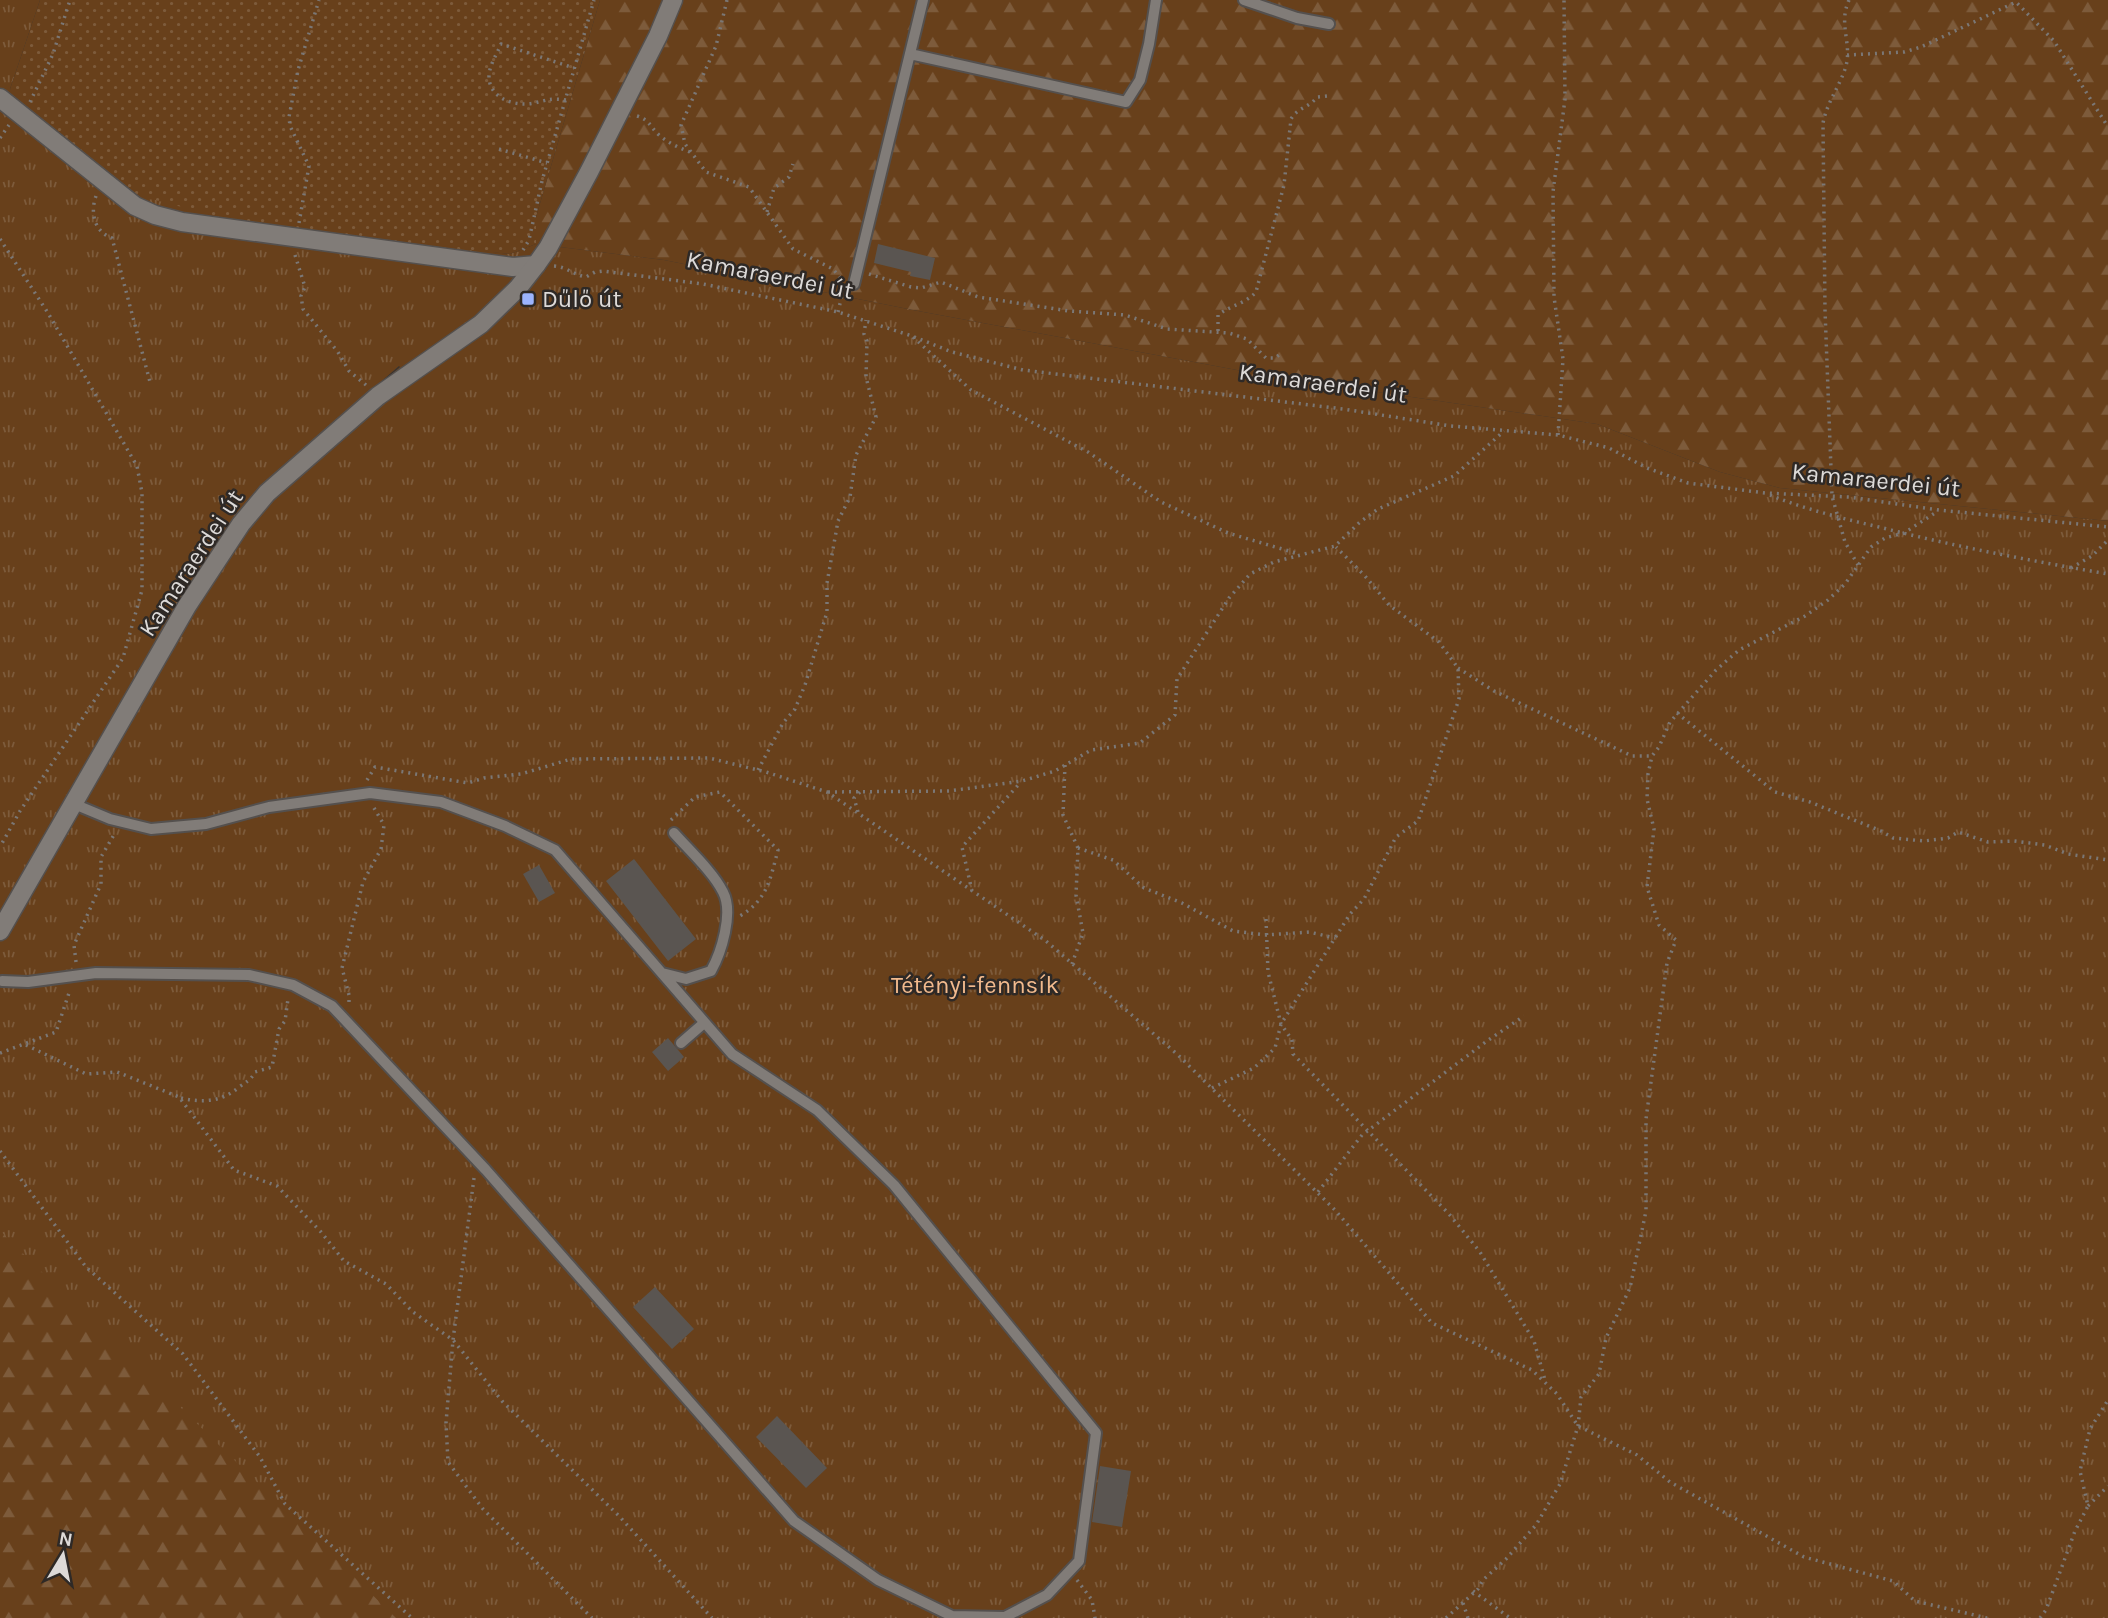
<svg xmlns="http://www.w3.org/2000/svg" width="2108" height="1618" viewBox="0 0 2108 1618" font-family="Karla,sans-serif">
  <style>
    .grass { fill: url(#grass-tufts); fill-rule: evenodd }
    .forest { fill: url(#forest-firs) }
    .garden { fill: url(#garden-dots) }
    .building { fill: #5a5551 }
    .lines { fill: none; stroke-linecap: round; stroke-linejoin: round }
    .service-casing { stroke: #54504e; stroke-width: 14 }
    .minor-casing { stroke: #54504e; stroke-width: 21 }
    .tertiary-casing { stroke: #54504e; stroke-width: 21 }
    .path { stroke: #7b7775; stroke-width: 3.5; stroke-dasharray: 2 5; stroke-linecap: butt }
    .service { stroke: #817c78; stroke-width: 10 }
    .minor { stroke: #817c78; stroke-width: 18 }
    .tertiary { stroke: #817c78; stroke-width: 18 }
    .poi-dot { fill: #9cb4fd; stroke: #2e2926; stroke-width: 2.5 }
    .labels { text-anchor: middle; stroke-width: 5; stroke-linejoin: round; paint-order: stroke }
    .street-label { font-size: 24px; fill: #dddad8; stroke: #2e2926 }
    .poi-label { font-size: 24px; fill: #dddad8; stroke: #2e2926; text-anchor: start }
    .park-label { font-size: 24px; fill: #f2ba8d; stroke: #2e2926 }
  </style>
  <defs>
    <pattern id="grass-tufts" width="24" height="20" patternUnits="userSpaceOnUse" patternTransform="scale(1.75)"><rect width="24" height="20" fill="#68401b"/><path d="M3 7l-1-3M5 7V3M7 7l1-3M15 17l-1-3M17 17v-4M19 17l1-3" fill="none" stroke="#7d5b3b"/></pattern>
    <pattern id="forest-firs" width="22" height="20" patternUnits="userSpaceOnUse" patternTransform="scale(1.75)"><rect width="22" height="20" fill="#68401b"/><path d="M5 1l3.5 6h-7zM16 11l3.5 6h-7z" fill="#7d5b3b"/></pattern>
    <pattern id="garden-dots" width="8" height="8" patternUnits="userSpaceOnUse" patternTransform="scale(1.75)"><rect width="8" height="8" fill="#68401b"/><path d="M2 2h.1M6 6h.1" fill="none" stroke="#7d5b3b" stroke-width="1.8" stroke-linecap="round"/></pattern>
  </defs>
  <rect width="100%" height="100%" fill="#383330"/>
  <path class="grass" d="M0,0h40l-30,89 449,159 51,6 26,-10 128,16 254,51 357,66 322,47 123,48 60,16 328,33v1097h-2108zM399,366l1,1 -92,78z"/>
  <path class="forest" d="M600,0h1508v521l-328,-33 -60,-16 -123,-48 -322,-47 -357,-66 -254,-51 -128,-16v-27z
    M0,1231l396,387h-396z"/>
  <path class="garden" d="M40,0h560l-64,217v27l-26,10 -160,-16 -115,-17 -114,-30 -111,-102z"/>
  <path class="building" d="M878,244l57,14 -5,22 -20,-4 1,-4 -37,-9z
    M634,859l62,80 -28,22 -62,-80z
    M539,865l16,28 -16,9 -16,-28z
    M668,1038l16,19 -16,14 -16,-19z
    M655,1287l39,42 -22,20 -39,-42z
    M777,1416l50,52 -21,20 -50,-51z
    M1100,1466l31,5 -9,56 -30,-5z"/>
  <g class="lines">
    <defs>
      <path id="service" d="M1244,0l53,18 32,6
        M910,54l216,48 14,-22 9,-36 7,-44
        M854,284l69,-284
        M662,973l24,6 25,-8c10,-18 23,-58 12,-79 -10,-20 -34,-42 -49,-59
        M2,981l26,1 68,-9 153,2 44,10 39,21 154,164 308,351 84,59 74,36 53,1 42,-22 32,-34 17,-128 -202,-248 -77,-75 -85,-56 -177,-204 -50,-24 -64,-24 -71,-9 -101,14 -63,17 -55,5 -41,-10 -36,-15
        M681,1043l23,-20"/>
      <path id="minor" d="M0,98l135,108 20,9 27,7 331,45 23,-2"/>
      <path id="tertiary" d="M0,931l187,-325 54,-82 26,-31 111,-97 103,-72 37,-36 18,-23 12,-17 41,-76 69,-136 15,-36"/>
    </defs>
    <use href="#service" class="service-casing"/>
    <use href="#minor" class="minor-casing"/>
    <use href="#tertiary" class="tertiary-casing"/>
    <path class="path" d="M727,0l-11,46 -35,79 4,19 21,28 43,15 44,62 40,20 9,11
      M1849,0c-11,24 3,43 -3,66 -6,20 -19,36 -23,57l2,187 7,186 13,46 13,23
      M1847,55l57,-3 17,-5 95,-45 38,39 54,86
      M566,100c-17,-2 -17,0 -32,3 -20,4 -46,-5 -45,-28 1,-11 8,-21 12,-31l73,24
      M30,102l23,-48 17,-54
      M637,116c13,4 13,11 22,19 8,7 20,13 31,17
      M0,138l9,-13
      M499,149l48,14
      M96,196c-6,16 -2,36 16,42l38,144
      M767,212l7,-24 15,-11 4,-13
      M299,223l10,-57 -19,-40 -1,-9 9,-47 21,-70
      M0,239l48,74 89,153 5,27v97l-19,68 -103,153 -20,36
      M523,250l6,-10 13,-59 52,-181
      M295,255l10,32 -4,9 2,13 35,43 11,19 17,14
      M554,266c13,1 20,9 32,11l9,-5 8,-1 100,13 135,28 74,24 40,16 71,18 320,39 108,17 107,9 51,13 38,20 41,15 77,10 84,4 90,13 169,17
      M869,274l42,13 10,1 20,-6 37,15 91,14 56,4 42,14 62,4 18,6 19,19h9l4,-3
      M838,312l5,-21
      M1218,331v-16c13,-10 27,-11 38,-23l28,-107 7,-66c6,-11 19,-12 26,-22l10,-1
      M913,337l58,53 117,62 73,50 67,31 71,21
      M1558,435l5,-76 -9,-62 -1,-105 12,-93 -1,-99
      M1770,495c37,15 75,24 113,33 74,19 150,33 225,46
      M2071,568l21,-12 16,-16
      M1458,668l36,23 138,65h20
      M1677,713l98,79 35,10 71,29 12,7 31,3 24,-3 10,-6 30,10 26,-1 31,4 23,9 40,6
      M1065,765l-2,50 15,33 -2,47 7,38 -11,31
      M758,770l25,-47 12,-14 10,-24 22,-73v-29l11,-62 12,-24 6,-42 20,-38 -10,-40 1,-36 -3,-7 2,-14
      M367,780l8,-13 93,16 16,-5 37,-4 50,-15 138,-1 57,14 61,20 219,149 131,113 158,156 97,113 100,47 25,24 21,32 59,29 33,27 134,75 89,24 22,20 72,17
      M828,792l121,-1 73,-10 33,-10 36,-21 49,-7 35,-28 2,-36 52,-81 21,-24 24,-12 61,-16 25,-24 18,-13 76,-33 50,-45
      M858,812l-4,-14 6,-6
      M671,820l24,-23 25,-5 58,58c-8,30 -11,50 -38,66
      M1078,848l35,12 31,28 38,15 51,28 33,4 43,-3 26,6
      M972,891l-10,-44 59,-65
      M1266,919l2,53 13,52 11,16 1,14 156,160 31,38 54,89 11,39
      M76,962l-2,-17 27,-61v-27l14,-24
      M349,1002v-7l-7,-27 21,-86 18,-33 3,-24 -10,-17
      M26,1045l60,29 31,-2 62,25 55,73 43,16 44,46 23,29 42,23 27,28 40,28 49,61 117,115 93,102
      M0,1053l56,-21 14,-42
      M1212,1088l42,-20 21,-20 6,-24 69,-110 14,-15 32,-62 22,-16 41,-122 -1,-31 -19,-26 -50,-37 -24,-29 -29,-29
      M181,1098c21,5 41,4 58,-11 7,-5 12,-7 16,-15l17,-5 7,-38 6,-8 3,-22
      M0,1151l86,116 97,87 77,103 25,47 127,114
      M474,1178l-21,162 -7,83 2,39 35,47 109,109
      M1318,1192l44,-57 125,-94 37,-25
      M2088,1506l20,-20
      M1077,1580l15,20 3,18
      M1473,1591l37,27
      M1463,1603l5,15
      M1446,1618l32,-29 5,-9 23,-21 30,-34 24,-41 18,-58 3,-29 18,-23 7,-36 24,-50 16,-77v-92l21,-156 9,-23 -17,-15 -12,-38 7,-58 -7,-30 1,-25 4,-18 7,-9 11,-25 46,-52 23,-20 66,-34 23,-16 17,-16 26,-37 14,-9 19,-5 34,-22
      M2040,1618l6,-8 29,-79 13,-25 -8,-35 10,-42 18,-29"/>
    <use href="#service" class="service"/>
    <use href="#minor" class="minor"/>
    <use href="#tertiary" class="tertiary"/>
  </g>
  <rect class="poi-dot" x="521" y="292" width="14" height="14" rx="3.5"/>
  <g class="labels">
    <g class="street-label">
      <text transform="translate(770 275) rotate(11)" y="8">Kamaraerdei út</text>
      <text transform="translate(1323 383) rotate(8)" y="8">Kamaraerdei út</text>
      <text transform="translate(1876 480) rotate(6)" y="8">Kamaraerdei út</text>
      <text transform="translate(191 563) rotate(-57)" y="8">Kamaraerdei út</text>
    </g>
    <g class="poi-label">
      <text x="542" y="307">Dűlő út</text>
    </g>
    <g class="park-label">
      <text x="975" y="993">Tétényi-fennsík</text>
    </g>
  </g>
  <g transform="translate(63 1555) rotate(10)" stroke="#2e2926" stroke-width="5" paint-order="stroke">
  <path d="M0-5L12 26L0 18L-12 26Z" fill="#dddad8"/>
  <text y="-10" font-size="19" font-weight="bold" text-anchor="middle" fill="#dddad8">N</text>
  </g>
</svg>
